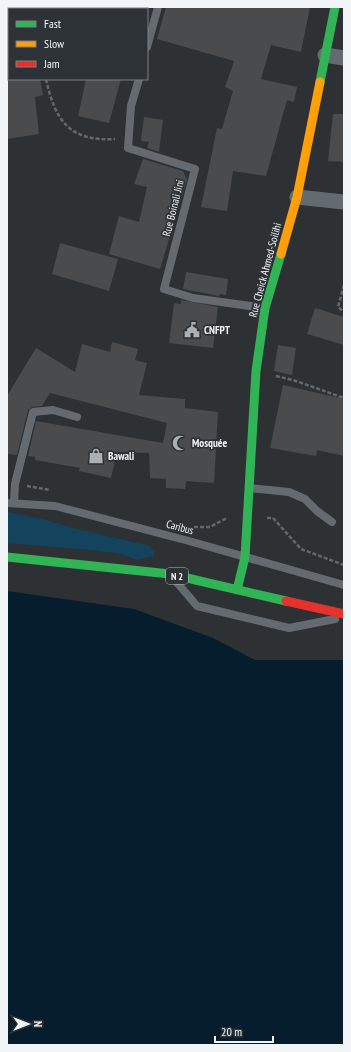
<svg xmlns="http://www.w3.org/2000/svg" width="351" height="1052" viewBox="0 0 351 1052" font-family="'PT Sans Narrow',sans-serif">
  <style>
    .green { fill: #14435e }
    .water { fill: #051d2c }
    .building { fill: #494b4d }
    .lines { fill: none; stroke-linecap: round; stroke-linejoin: round }
    .path { stroke: #64686c; stroke-width: 2.5; stroke-dasharray: 4 2; stroke-linecap: butt }
    .lane { stroke: #646b70; stroke-width: 8 }
    .street { stroke: #646b70; stroke-width: 15 }
    .fast { stroke: #30b455; stroke-width: 9 }
    .slow { stroke: #ff9f0a; stroke-width: 9 }
    .jam { stroke: #e5322d; stroke-width: 9 }
    .labels { text-anchor: middle; stroke-width: 3.5; stroke-linejoin: round; paint-order: stroke }
    .shield { fill: #2c3236; stroke: #b6babe; stroke-width: 1 }
    .shield-label { font-size: 10px; font-weight: bold; fill: #f1f5f8 }
    .street-label { font-size: 11px; fill: #f1f5f8; stroke: #2c3236 }
    .poi-label { font-size: 11px; font-weight: bold; fill: #f1f5f8; stroke: #2c3236; text-anchor: start }
  </style>
  <rect width="100%" height="100%" fill="#2e3134"/>
  <path class="green" d="M7,512l36,7 26,8 81,19 4,5v5l-18,4 -13,-6 -23,-3 -93,-8z"/>
  <path class="water" d="M7,591l127,18 79,29 42,22h89v385h-337z"/>
  <path class="building" d="M166,7h144l-9,45 -30,-7 -10,34 36,8 -3,15 -7,-2 -21,76 -33,-5 -6,40 -26,-4 16,-79 5,1 11,-38 -8,-4 9,-26 -77,-22z
    M7,79h33l3,16 -8,2 4,37 -32,5z
    M86,79h35l-12,44 -31,-7z
    M333,114h11v48l-16,-1z
    M144,117l19,3 -4,32 -12,-4 2,-6 -8,-1z
    M143,159l40,12 4,9 -27,89 -51,-15 10,-38 20,6 8,-35 -13,-3z
    M60,243l58,16 -9,32 -57,-17z
    M186,272l42,7 -2,16 -6,-1 -1,2 -36,-7z
    M181,300l37,7 -5,41 -44,-5 5,-40 7,1z
    M315,308l29,9v28l-37,-11z
    M112,342l26,7 -3,11 12,3 -8,32 46,4v9l33,4 -4,71 -28,-2 -1,8 -19,-1v-9l-16,-1 -1,-25 -32,-1 -6,26 -32,-7 1,-3 -45,-8v-3l-7,-1 8,-35 127,22 4,-20 -117,-30 -8,13 -10,1 -4,3 -11,45 -10,-1v-58l29,-48 39,24 7,-28 28,8z
    M278,345l18,3 -4,27 -18,-4z
    M283,385l61,14v57l-27,-6 -1,6 -46,-8z"/>
  <g class="lines">
    <path class="path" d="M7,21l2,1
      M46,79c9,41 23,63 69,60
      M344,285l-6,22 6,5
      M276,376l17,4 51,18
      M27,486l23,4
      M267,518h6l28,31 43,16
      M194,527h16l17,-9"/>
    <path class="lane" d="M147,47l11,-40
      M139,79l-8,27 -3,42 67,21 -31,120 29,9 71,10
      M249,488l40,4 16,7 12,12 15,11
      M7,503l48,3 134,35 155,44
      M14,503l1,-19 18,-72 20,-2 24,7
      M174,579l23,27 92,22 46,-9"/>
    <path class="street" d="M325,55l19,3
      M297,197l47,5"/>
    <path class="fast" d="M320,82l15,-75
      M7,557l163,17 116,27
      M237,590l8,-33 11,-186 9,-63 16,-54"/>
    <path class="slow" d="M281,254l16,-57 23,-115"/>
    <path class="jam" d="M286,601l58,13"/>
  </g>
  <defs>
    <symbol id="civic-bare" viewBox="-9 -9 18 18"><path d="M-.6-6.5H3V-4.5H.6V-3L4-1V1h2V6H-6V1h2V-1L-.6-3ZM-1.2 2.5V6h2.4V2.5Z" fill="#adb0b3" stroke="#2c3236" stroke-width="2.5" paint-order="stroke"/></symbol>
    <symbol id="mosque-bare" viewBox="-9 -9 18 18"><path d="M3.5-4.9A6 6 0 1 0 3.5 4.9A5 5 0 1 1 3.5-4.9Z" fill="#adb0b3" stroke="#2c3236" stroke-width="2.5" paint-order="stroke"/></symbol>
    <symbol id="shop-bare" viewBox="-9 -9 18 18"><path d="M-5-2.5h2.3a2.7 3.5 0 0 1 5.4 0H5L5.5 6h-11ZM-1.5-2.5h3a1.5 2.3 0 0 0-3 0Z" fill="#adb0b3" stroke="#2c3236" stroke-width="2.5" paint-order="stroke"/></symbol>
  </defs>
  <g fill-rule="evenodd">
    <use href="#civic-bare" x="181" y="319" width="22" height="22"/>
    <use href="#mosque-bare" x="169" y="432" width="22" height="22"/>
    <use href="#shop-bare" x="85" y="445" width="22" height="22"/>
  </g>
  <g class="labels">
    <rect class="shield" x="166" y="568" width="22" height="16" rx="3"/>
    <g class="shield-label">
      <text x="177" y="580">N 2</text>
    </g>
    <g class="street-label">
      <text transform="translate(173 208) rotate(-76)" y="4">Rue Boinali Jini</text>
      <text transform="translate(265 270) rotate(-75)" y="4">Rue Cheick Ahmed-Soilihi</text>
      <text transform="translate(180 527) rotate(15)" y="4">Caribus</text>
    </g>
    <g class="poi-label">
      <text x="204" y="334">CNFPT</text>
      <text x="192" y="447">Mosquée</text>
      <text x="108" y="460">Bawali</text>
    </g>
  </g>
  <rect width="351" height="1052" fill="none" stroke="#f1f5f8" stroke-width="16"/>
  <rect x="8" y="8" width="140" height="72" fill="#2c3236" stroke="#7b8084"/>
  <rect x="16" y="21" width="20" height="6" fill="#30b455" stroke="#7b8084"/>
  <text x="44" y="28" font-size="12" fill="#f1f5f8">Fast</text>
  <rect x="16" y="41" width="20" height="6" fill="#ff9f0a" stroke="#7b8084"/>
  <text x="44" y="48" font-size="12" fill="#f1f5f8">Slow</text>
  <rect x="16" y="61" width="20" height="6" fill="#e5322d" stroke="#7b8084"/>
  <text x="44" y="68" font-size="12" fill="#f1f5f8">Jam</text>
  <g transform="translate(28 1024) rotate(90)" stroke="#2c3236" stroke-width="3" paint-order="stroke">
  <path d="M0-3L7 15L0 10L-7 15Z" fill="#f1f5f8"/>
  <text y="-6" font-size="11" font-weight="bold" text-anchor="middle" fill="#f1f5f8">N</text>
  </g>
  <path d="M215 1036v6h58v-6" fill="none" stroke="#f1f5f8" stroke-width="2"/>
  <text x="221" y="1036" font-size="12" fill="#f1f5f8" stroke="#2c3236" stroke-width="3" paint-order="stroke">20 m</text>
</svg>
